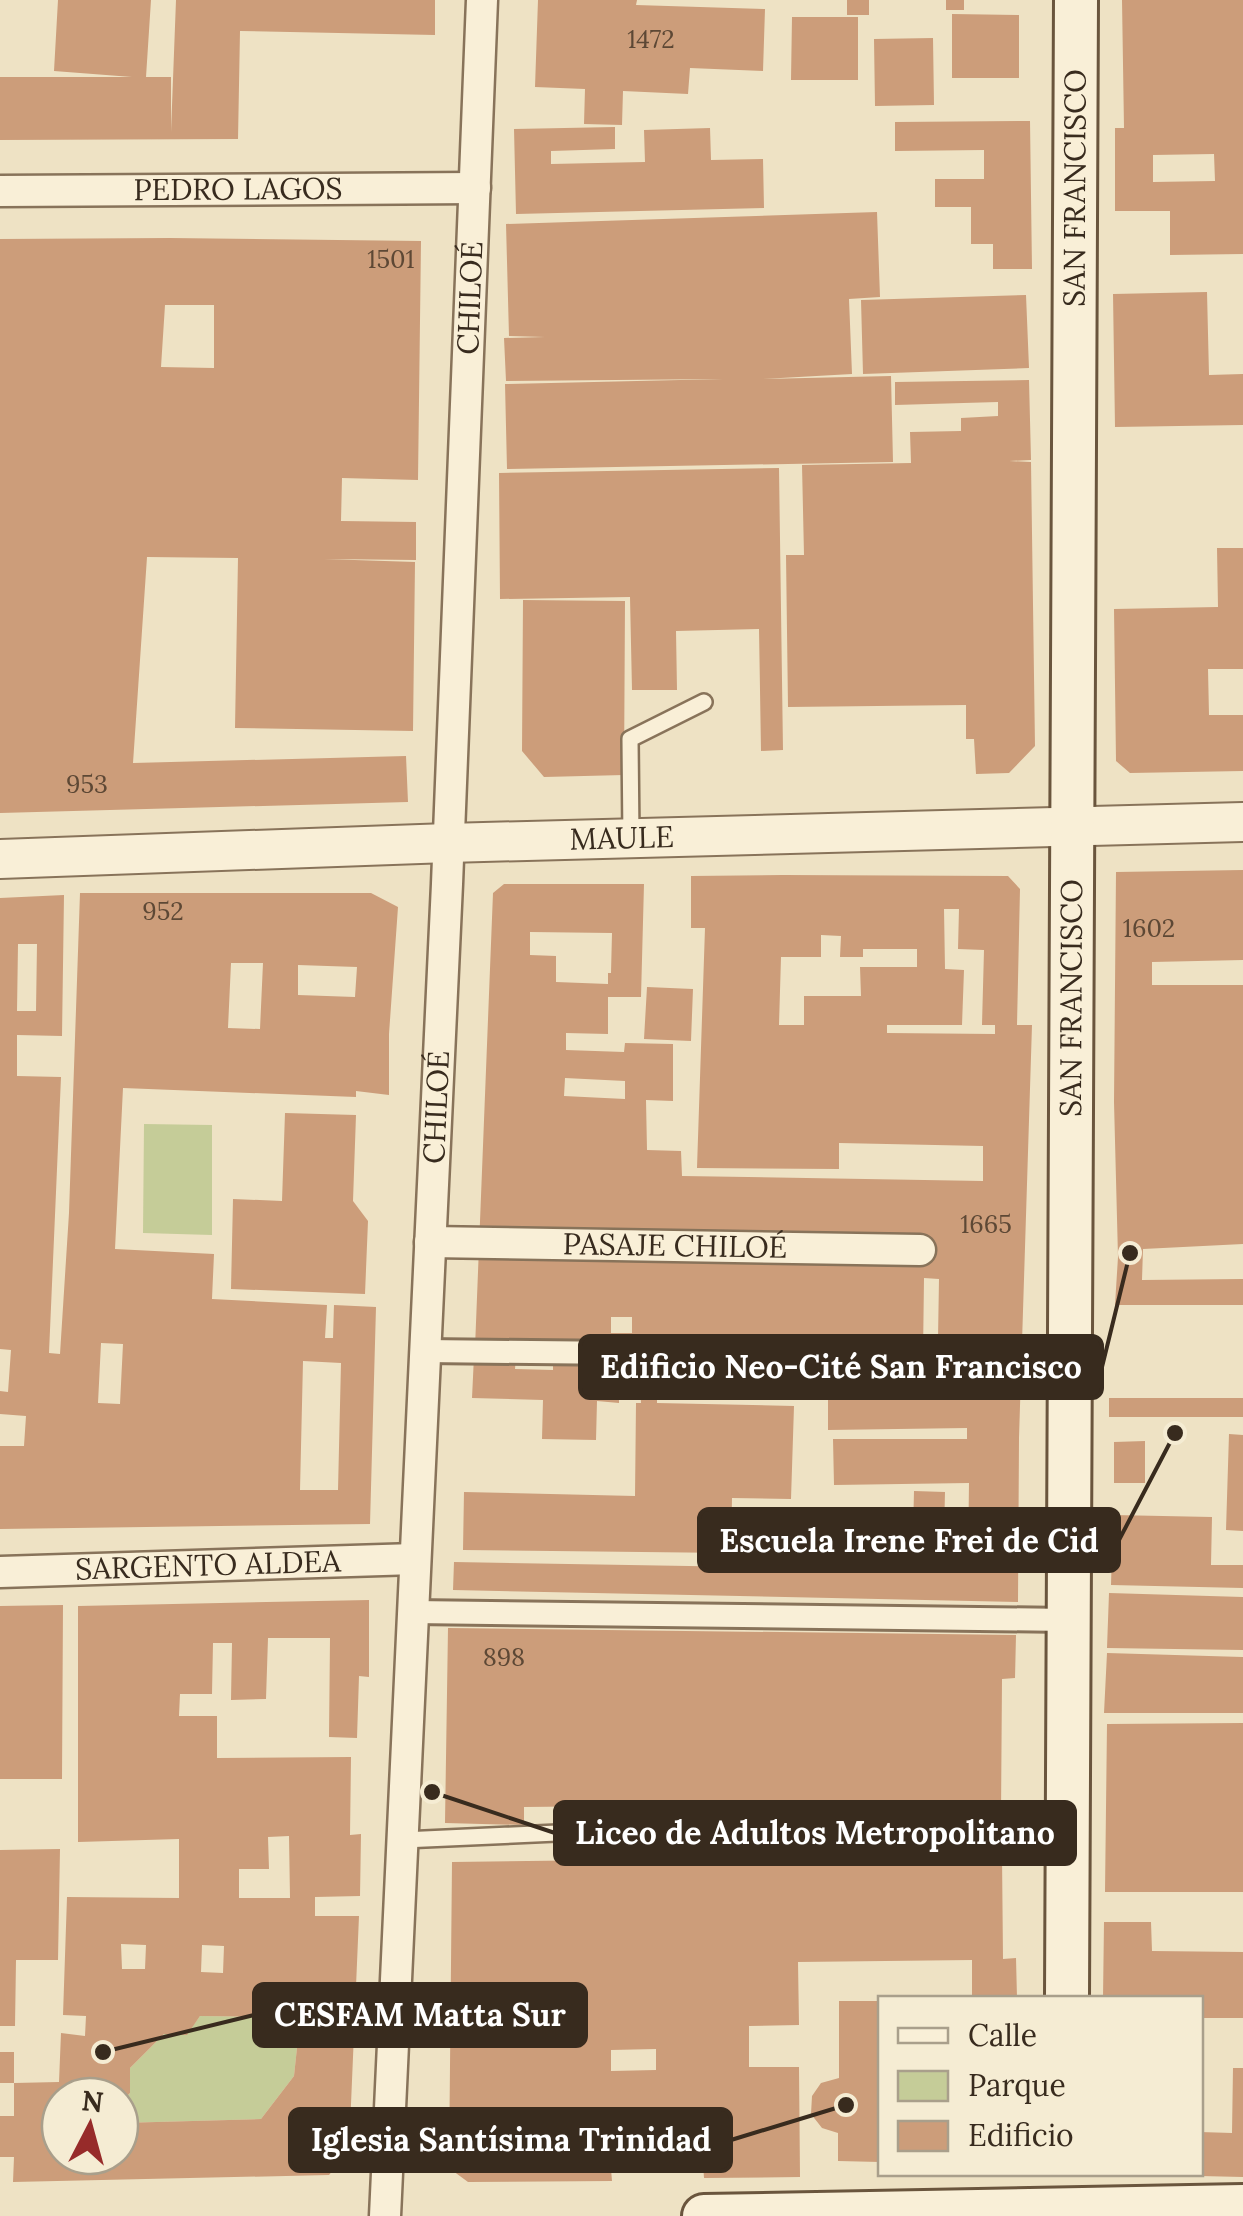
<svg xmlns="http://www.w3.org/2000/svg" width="1243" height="2216" viewBox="0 0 1243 2216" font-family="Lora,serif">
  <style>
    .green { fill: #c5cc98 }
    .building { fill: #cc9d7a; fill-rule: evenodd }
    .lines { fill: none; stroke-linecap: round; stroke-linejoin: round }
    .service-casing { stroke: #88735a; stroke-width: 20 }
    .pedestrian-casing { stroke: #88735a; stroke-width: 28 }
    .minor-casing { stroke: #88735a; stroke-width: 35 }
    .tertiary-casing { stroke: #88735a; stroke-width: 42 }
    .secondary-casing { stroke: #6a553d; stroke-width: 48 }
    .service { stroke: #f9efd7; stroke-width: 15 }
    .pedestrian { stroke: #f9efd7; stroke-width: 22 }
    .minor { stroke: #f9efd7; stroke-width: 30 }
    .tertiary { stroke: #f9efd7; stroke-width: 38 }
    .secondary { stroke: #f9efd7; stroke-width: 42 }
    .labels { text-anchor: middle; stroke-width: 8; stroke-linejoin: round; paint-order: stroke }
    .number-label { font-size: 25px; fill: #5d4835 }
    .street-label { font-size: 30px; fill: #382b1e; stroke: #f5ecd3 }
    .leader { fill: none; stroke: #382b1e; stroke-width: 4 }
    .callout-dot { fill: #382b1e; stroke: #f5ecd3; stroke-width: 4 }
    .callout { fill: #382b1e; stroke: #382b1e; stroke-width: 4 }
    .callout-label { font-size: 32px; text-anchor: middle; font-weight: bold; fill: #fff }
  </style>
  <rect width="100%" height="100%" fill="#eee2c4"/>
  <path class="green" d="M144,1124l68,1v110l-69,-2z
    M302,2001l-8,75 -33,43 -141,4v-20l10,-10v-25l34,-34h23l13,-18 83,1z"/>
  <path class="building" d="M58,0h93l-5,77h25v55l5,-132h259v35l-195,-4 -2,108 -238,1v-63h132l-78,-6z
    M538,0h99l-1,5 129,4 -2,62 -73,-3 -2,26 -65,-3 -1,34 -38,-1 1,-35 -50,-2z
    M847,0h22v15h-22z
    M946,0h18v10h-18z
    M1122,0h121v254l-73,1v-44h-55v-83h9zM1214,154l1,27 -62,1v-27z
    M952,14l67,1v63h-67z
    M792,17h66v63h-67z
    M933,38l1,67 -59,1 -1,-67z
    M1030,121l2,148h-39v-25h-22v-37h-36v-28h49v-29l-89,1v-29z
    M615,127v22l-64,2v13l94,-2 -1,-32 66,-2 1,32 52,-1 1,49 -248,6 -2,-85z
    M877,212l3,85 -31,2 3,75 -89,5 128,-3 2,86 -386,7 -2,-85 218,-5 -217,2 -2,-43 41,-1 -36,-1 -3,-112z
    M170,238l251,3 -3,239 -76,-2 -1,43 75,1v38l-92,-1 91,3 -2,169 -178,-3 3,-170 -91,-1 -14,206 273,-7 2,46 -408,11v-574zM165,305h49v63l-53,-1z
    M1207,292l2,83 34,-1v51l-128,2 -2,-133z
    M1026,295l3,73 -166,6 -2,-74z
    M1029,380l2,80 -22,1 22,1 4,284 -26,27 -33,1 -2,-35h-8v-34l-178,2 -2,-152h18l-2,-90 109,-2 -1,-31 51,-1v-13l37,-2v-14l-103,3v-23z
    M779,468l4,282 -22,1 -2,-122 -83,2 1,59h-45l-2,-93 -130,2 -1,-126z
    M1217,548h26v121h-35l1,46h34v56l-113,2 -14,-12 -2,-152 104,-2z
    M523,600l102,1 -1,174 -80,2 -22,-26z
    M1243,870v90l-91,2v23h91v259l-100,5 -1,31 101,-1v26h-128l3,-48 -4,-155 2,-230z
    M783,875l225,1 12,13 -3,136h15l-13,413 -1,164 -565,-12 1,-28 528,9 1,-13h-15l1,-75 -135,2 -1,-46h134v-11l-139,2v-34l-171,-2v9l137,3 -3,93 -59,-1 -1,55 -268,-3 1,-58 171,4 1,-93h5l-1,-17 -21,-1v18l-22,-2 -1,39 -54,-1 1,-39 -71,-2 2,-42 42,1 -1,12 38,1v-13l371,7v33l-8,1h21l2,-119 -15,-1 -1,77 -369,-5v-10h-37v8h-42l18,-455 11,-9h140l-3,113h-33v37l-42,-1v17l58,2 1,-9 48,1v57l-27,-1 1,50 34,1 1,25 301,5v-35l-144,-3v26l-142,-1 8,-240h-14v-52zM944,909h15l-1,40 26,1 -2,75h13v9l-108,-1v-8h75l2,-55 -19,-1zM530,932l82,1 -1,40h-3v11l-52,-2v-26l-26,-1zM821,935l20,1 -1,21h23v-8h54v18h-57l1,29h-57v29h-25l2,-68h40zM565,1078l60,3v18l-61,-3zM611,1317h21v16h-21z
    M80,893h291l27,14 -9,127v61l-33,-4v6l-233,-9 -8,161 99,5 -2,45 115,6 -2,33h8l1,-33 42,2 -6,217 -370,5v-83h24l2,-30 -26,-2v-23l8,1 3,-42 -11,-1v-451l64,-3 -2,141 -45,-1v41l44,1 -12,276 11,1 9,-141zM18,944h19l-1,67h-19zM231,963h32l-3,66 -32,-1zM298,965l59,2 -2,30 -57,-2zM101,1343l22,1 -3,60 -22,-1zM303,1361l38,2 -3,127h-38z
    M647,987l46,2 -2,52 -47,-2z
    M285,1113l71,2 -3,86 15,20 -3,73 -134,-5 2,-90 49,2z
    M1109,1398h134v19h-134z
    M1229,1434l14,1v96l-17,-1z
    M1145,1441v42h-31v-41z
    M914,1491l31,1 -1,42 -31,-1z
    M773,1507l23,1 -1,27h-23z
    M1113,1515l99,2 -1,48h32v23l-132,-3z
    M1109,1593l134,4v53l-136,-2z
    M369,1600v77l-10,-1 -2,62 -28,-1 1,-99h-62l-2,61 -35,1 1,-57h-19l-1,51h-32l-1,22h38v42l134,-1 -1,78 11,-1 -1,62 -45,1v19h44l-10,235 -20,24 -316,7 1,-25h-14v-41h14v-33l45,-1 2,-49 24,3 1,-20 -23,-1 4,-118 112,1v-59l-101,3v-236zM289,1836l1,62h-51v-29h30l-1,-32zM121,1944l25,1 -1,24h-23zM202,1945l22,1 -1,27 -22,-1zM302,2001l-8,75 -33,43 -141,4v33h-60v-60h60v7l10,-10v-25l34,-34 23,1 13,-19 83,1z
    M63,1605l-1,174h-62v-173z
    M448,1628l568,7 -1,43 -13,1 -1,136h-76v-12l-401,4v18l-79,-2z
    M1107,1653l136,4v56h-139z
    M1243,1723v169h-138l2,-168z
    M60,1849l-2,111h-42l-1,66h-15v-176z
    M1002,1855l1,104 13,-1 1,40h-45v-38l-174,2 1,63 -50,1v41h50l1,110 -96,1 -2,-30 -45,1 1,19 -47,1 1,12 -144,1 -19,-14 3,-306zM656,2049v21l-45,1v-21z
    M1104,1922h47l1,29 91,1v66h-43v-20h-97z
    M839,2001h41v161l-42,-1v-28l-16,-5 -11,-14 1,-18 9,-13 18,-5z
    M0,2052h14v31h-14z
    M1233,2068h10v109l-43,-1v-44l32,1z"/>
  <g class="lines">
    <defs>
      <path id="service" d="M631,838l-1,-99 74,-37
        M403,1840l505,-23"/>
      <path id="pedestrian" d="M425,1351l575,6
        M1023,1358h47
        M413,1612l655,8"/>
      <g id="minor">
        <path id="s1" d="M0,191l475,-3"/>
        <path id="s2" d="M430,1242l490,8"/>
        <path id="s3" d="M0,1572l415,-13"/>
        <path id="s4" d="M385,2216l62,-1332 35,-884"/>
      </g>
      <g id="tertiary">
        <path id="s5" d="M0,859l448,-16 795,-21"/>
      </g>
      <g id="secondary">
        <path id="s6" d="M1067,1998l9,-1998"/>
        <path d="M704,2216l539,-10"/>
      </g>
    </defs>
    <use href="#service" class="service-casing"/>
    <use href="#pedestrian" class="pedestrian-casing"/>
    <use href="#minor" class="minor-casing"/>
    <use href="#tertiary" class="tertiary-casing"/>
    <use href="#secondary" class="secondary-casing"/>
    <use href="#service" class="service"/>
    <use href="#pedestrian" class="pedestrian"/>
    <use href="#minor" class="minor"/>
    <use href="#tertiary" class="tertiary"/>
    <use href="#secondary" class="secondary"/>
  </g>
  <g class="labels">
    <g class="number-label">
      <text x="651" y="48">1472</text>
      <text x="391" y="268">1501</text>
      <text x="87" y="793">953</text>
      <text x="163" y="920">952</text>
      <text x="1149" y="937">1602</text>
      <text x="986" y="1233">1665</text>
      <text x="504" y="1666">898</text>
    </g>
    <g class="street-label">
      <text dy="10" stroke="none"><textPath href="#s6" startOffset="1810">SAN FRANCISCO</textPath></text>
      <text dy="10" stroke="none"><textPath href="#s1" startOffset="238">PEDRO LAGOS</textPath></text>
      <text dy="10" stroke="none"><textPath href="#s4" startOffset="1920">CHILOÉ</textPath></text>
      <text dy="10" stroke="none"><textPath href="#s5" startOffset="622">MAULE</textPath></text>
      <text dy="10" stroke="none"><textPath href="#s6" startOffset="1000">SAN FRANCISCO</textPath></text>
      <text dy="10" stroke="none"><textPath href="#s4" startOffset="1110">CHILOÉ</textPath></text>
      <text dy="10" stroke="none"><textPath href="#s2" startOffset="245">PASAJE CHILOÉ</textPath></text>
      <text dy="10" stroke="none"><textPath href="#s3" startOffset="208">SARGENTO ALDEA</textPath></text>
    </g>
  </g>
  <path class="leader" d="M1130 1253L1102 1367M1175 1433L1119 1540M432 1792L555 1833M103 2052L254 2015M846 2105L731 2140"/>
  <g class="callout-dot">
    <circle cx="1130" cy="1253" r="10"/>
    <circle cx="1175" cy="1433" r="10"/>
    <circle cx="432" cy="1792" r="10"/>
    <circle cx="103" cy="2052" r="10"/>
    <circle cx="846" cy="2105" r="10"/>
  </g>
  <g class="callout">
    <rect x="580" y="1336" width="522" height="62" rx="10"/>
    <rect x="699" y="1509" width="420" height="62" rx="10"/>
    <rect x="555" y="1802" width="520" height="62" rx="10"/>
    <rect x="254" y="1984" width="332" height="62" rx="10"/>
    <rect x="290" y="2109" width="441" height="62" rx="10"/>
  </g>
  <g class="callout-label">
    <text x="841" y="1378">Edificio Neo-Cité San Francisco</text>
    <text x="909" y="1552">Escuela Irene Frei de Cid</text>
    <text x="815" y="1844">Liceo de Adultos Metropolitano</text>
    <text x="420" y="2026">CESFAM Matta Sur</text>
    <text x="511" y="2151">Iglesia Santísima Trinidad</text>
  </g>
  <rect x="878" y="1996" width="325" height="180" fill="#f5ecd3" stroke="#a99f8b" stroke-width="2.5"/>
  <rect x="898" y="2028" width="50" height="15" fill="#f9efd7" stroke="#a99f8b" stroke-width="2.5"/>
  <text x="968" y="2046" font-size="30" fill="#382b1e">Calle</text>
  <rect x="898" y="2071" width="50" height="30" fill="#c5cc98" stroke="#a99f8b" stroke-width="2.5"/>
  <text x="968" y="2096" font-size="30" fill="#382b1e">Parque</text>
  <rect x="898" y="2121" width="50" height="30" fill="#cc9d7a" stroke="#a99f8b" stroke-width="2.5"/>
  <text x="968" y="2146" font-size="30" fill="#382b1e">Edificio</text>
  <g transform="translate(90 2126) rotate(6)"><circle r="48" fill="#f5ecd3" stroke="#a99f8b" stroke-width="2.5"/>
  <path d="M0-8L18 38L0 25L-18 38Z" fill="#972b2a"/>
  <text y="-15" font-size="28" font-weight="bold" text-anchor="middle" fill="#382b1e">N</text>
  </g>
</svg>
